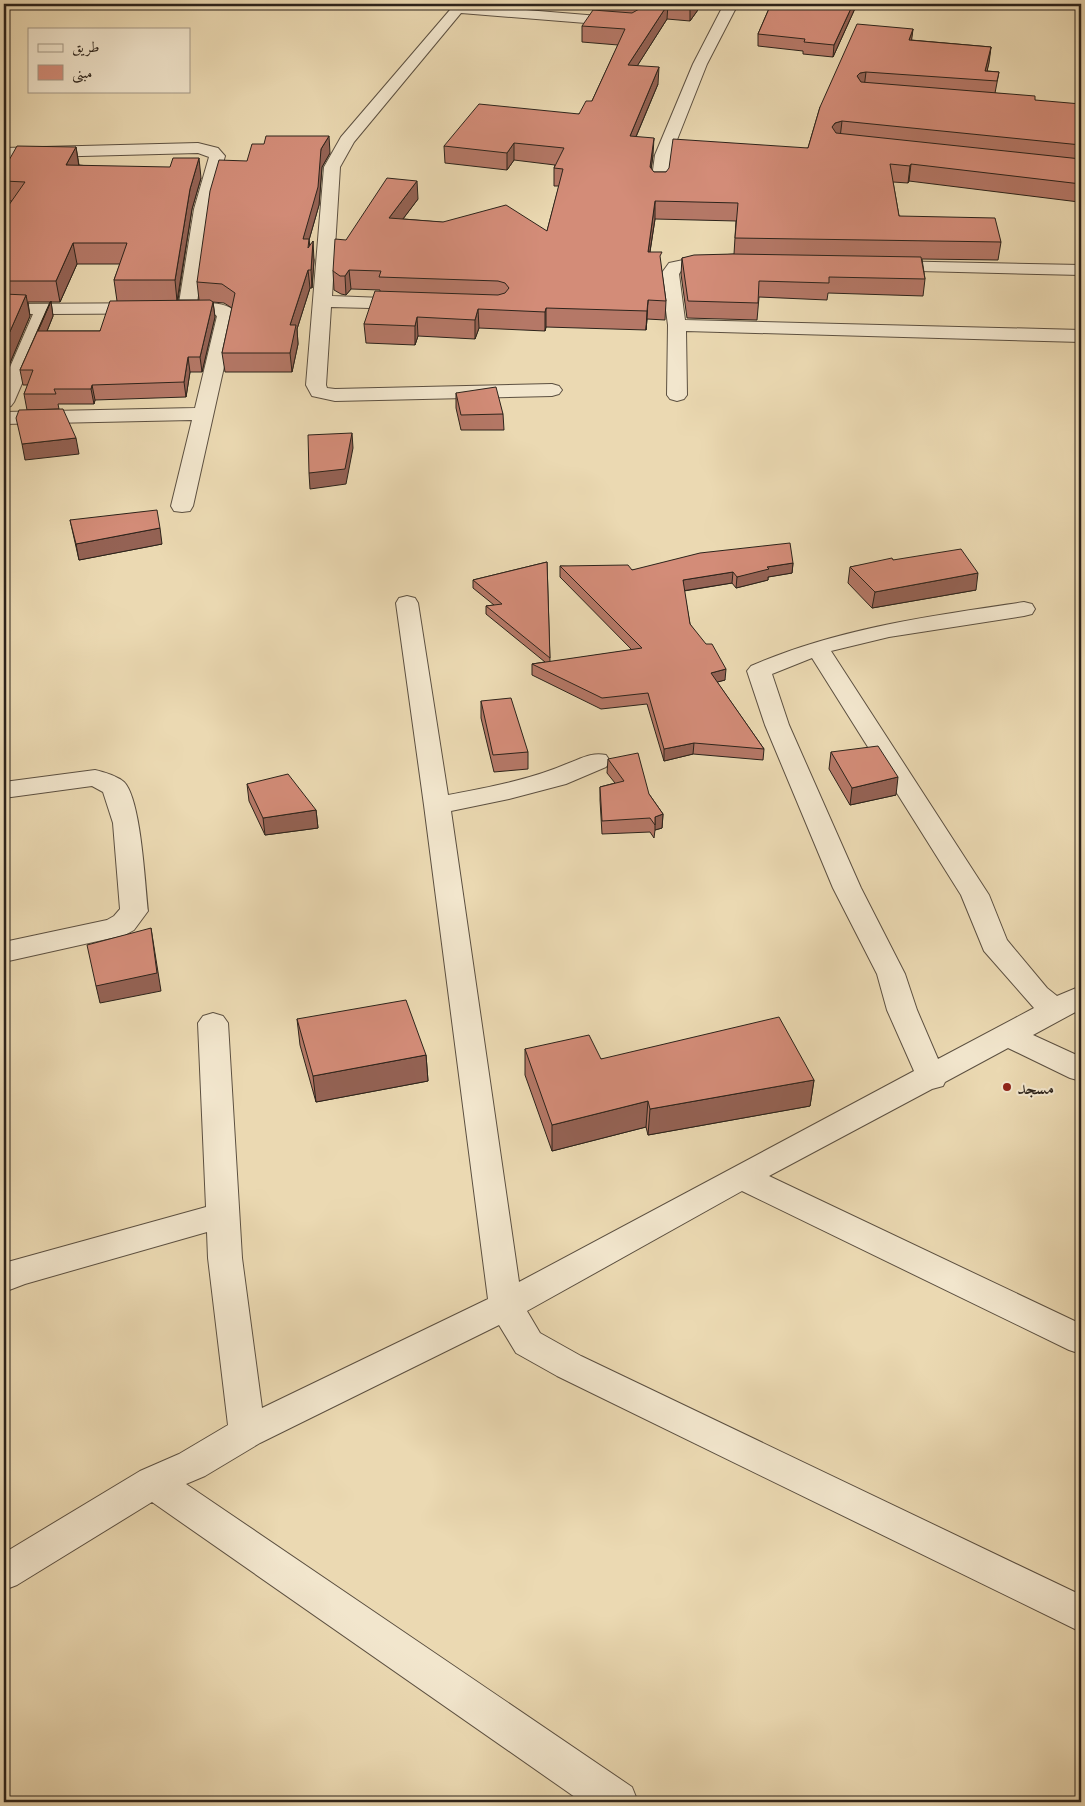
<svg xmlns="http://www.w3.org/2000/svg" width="1085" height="1806" viewBox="0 0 1085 1806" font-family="'IM FELL DW Pica',Amiri,serif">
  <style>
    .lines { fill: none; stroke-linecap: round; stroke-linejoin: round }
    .minor-casing { stroke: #5c5041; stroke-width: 2 }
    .minor { fill: #f2e6cd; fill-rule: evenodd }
    .wall { fill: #b57867; stroke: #2c231b; fill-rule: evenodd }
    .shaded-wall { fill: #946254; stroke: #2c231b }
    .building { fill: #d38c78; stroke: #2c231b }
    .poi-dot { fill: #8f2418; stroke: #f2e6cd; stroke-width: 2 }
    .labels { text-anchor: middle; stroke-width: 4; stroke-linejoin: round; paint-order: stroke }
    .poi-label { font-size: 19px; fill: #2c231b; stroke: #f2e6cd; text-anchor: start }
  </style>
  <rect width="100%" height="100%" fill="#ebd9b2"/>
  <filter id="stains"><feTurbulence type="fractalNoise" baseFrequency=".004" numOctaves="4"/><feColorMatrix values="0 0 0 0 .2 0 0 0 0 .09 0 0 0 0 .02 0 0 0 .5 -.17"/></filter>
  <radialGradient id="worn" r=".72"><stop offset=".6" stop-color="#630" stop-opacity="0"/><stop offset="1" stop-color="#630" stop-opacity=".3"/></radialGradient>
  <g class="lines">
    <defs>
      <path id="minor" d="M455,4l168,14 7,4 -7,4 -162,-13 -107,129 -14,25 -8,129 77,3 6,1 3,4 -3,4 -6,1 -78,-2 -5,78 1,3 8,1 217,-5 7,2 3,4 -3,4 -7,2 -217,5 -23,-5 -6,-11 18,-218 17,-30z
        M724,4h14l-31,60 -36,91 -4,30 -2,3h-12l-2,-3 4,-30 38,-91z
        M198,143l20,5 7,8 -15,53 -13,94c13,0 31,-1 39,10l-43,193 -3,5 -8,1 -8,-1 -3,-5 21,-86 -188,4v-12l191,-4 22,-92 -5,-3 -160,1 -38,88 -3,4 -7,2v-27l29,-67h-29v-10l175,-1 15,-94 15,-52 -11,-4 -194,5v-10z
        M718,258l6,1 3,4 -3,4 -43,4 -2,3 6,46 396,10v12l-395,-11 1,64 -3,4 -7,2 -7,-2 -3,-4 1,-70 -7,-51 8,-11 19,-4z
        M886,261l195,4v10l-201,-5 -3,-4 3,-4z
        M407,596l8,2 3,5 30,192c41,-8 82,-15 121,-32 13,-5 23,-11 37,-8l4,6 -4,6 -40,17 -57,15 -58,12 68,471 395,-211 -27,-61 -10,-36 -44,-86 -68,-163 -18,-54 4,-5c87,-38 179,-50 273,-64l8,2 3,5 -3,5 -8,2 -135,21 -58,14 158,244 18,45 40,48 10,8 24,-10v23l-48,26 48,22v24l-11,-3 -62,-30 -63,34 -2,4 -11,3 -163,87 312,148v30l-12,-4 -327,-159 -215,120 13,22 41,23 500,239v37l-524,-256 -41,-23 -17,-28 -239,118 -55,33 -19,8 446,303 6,15h-56l-430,-300 -135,83 -13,5v-37l136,-82 39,-17 49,-29 -20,-167 -1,-26 -182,52 -21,8v-29l202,-56 -8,-184 5,-7 10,-3 10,3 5,7 14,235 20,150 226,-109 -64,-494 -28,-202 3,-5zM812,658l149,237 23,56 50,57 -96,51 -21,-49 -12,-36 -44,-86 -72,-163 -17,-51z
        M95,770c9,2 22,6 29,12 17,17 21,103 24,129l-14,19 -9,5 -121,27v-20l103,-22 7,-4 6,-7 -7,-86 -10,-31 -11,-6 -88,12v-16z"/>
    </defs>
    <use href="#minor" class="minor-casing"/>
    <use href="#minor" class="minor"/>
  </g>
  <path class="wall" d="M600,4h110l-3,4 -7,-1 -10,14 -23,-2 -30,47 21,18 -22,53 17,18 -2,14 3,3h12l142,-24 12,-41 93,-78 -2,11 80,7 -4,24 12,1 -4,21 40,7 46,45 -1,14h1v32l-2,11 -170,-21 -1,2 -15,-1 6,34 102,26 -3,18 -76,-1 3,20 -2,17 -95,-3 -1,7 -68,-3 -2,23 -70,-2 -6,-44 1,-16 52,-4 2,-33 -81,-2 -5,33 11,14 5,35 -1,19 -18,-1 -1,11 -100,-3 -1,4 -66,-3 -4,11 -57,-3 -3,9 -49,-2 -2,-19 16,-32v-2l-29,-1 -5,6 -5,-1 -7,-4 -1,-19 13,-31 72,-41 -15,20 144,12 12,-45h-5v-18l1,-3 -41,-5 -7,10 -62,-7 -1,-17 135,-32 13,-13 26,-56 -36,-3v-16l18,-15z
    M771,4h86l-24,53 -30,-3v-3l-45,-5v-12z
    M76,147l3,18 122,13 -9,31 -14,91h21l-2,-18 50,-121 83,-8 -8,14 -3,38 -10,35 1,5 4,15 -2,28h-2l-13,41 1,15 -6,28h-67l-3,-19 10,-45 -8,-5 -11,-1 2,15 -13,55h-12l-4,25 -91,3 -1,4h-36l1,5 -32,1 -3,-16 4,-9h-5l-3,-15 30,-68h-22l2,14 -26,61v-165l8,-11h-8v-32zM77,264h43l-6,16 3,21 -17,30h-53l6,-15 -2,-14h9z
    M456,393l47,21 1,16h-43l-5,-22z
    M70,520l92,24 -83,16z
    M893,560l83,30 -104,18 -24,-25 2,-16z
    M547,562l3,100 82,-12 -72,-73v-11l72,4 161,-7 -1,10 -24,4v3l-32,8 -4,-5 -48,8 6,33 35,56 -8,2 47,67 -1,11 -70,-6 -29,7 -17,-57 -46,5 -69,-34v-11l13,-2 -59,-48v-8l8,-1 -21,-17v-8z
    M481,701l47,51v17l-34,3 -13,-54z
    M831,752l65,43 -46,10 -21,-36z
    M608,759l41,35 14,20 -1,14 -7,2 -1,8 -4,-6 -48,2 -2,-34v-13l15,-4 -8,-10z
    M247,784l69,26 2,18 -53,7 -16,-34z
    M297,1019l129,36 2,26 -112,21 -16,-57z
    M525,1049l76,10 213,21 -4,26 -162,29 -2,-8 -94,24 -27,-76z"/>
  <path class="shaded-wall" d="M668,4l-1,15 -40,63 1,-17z
    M692,4h8v3l-10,14v-15z
    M853,4h4l-24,53 1,-12z
    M913,29l-2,16 -2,-5z
    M991,47l-2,16 -4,17v-9z
    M659,67l-1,17 -29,69 1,-17z
    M866,72l-2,16 -7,-12 3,-3z
    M842,121l-2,17 -7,2 -1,-13 3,-4z
    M329,136l1,17 -8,14 -3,38 -10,35 2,17 -8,-18 18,-90z
    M654,138l-1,17 -4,30 1,-18z
    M514,143v17l-7,10v-17z
    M76,147l3,20 -13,-2z
    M199,158l2,20 -9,31 -15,92 -2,-21 15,-91z
    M911,164l-2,17 -1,2 2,-17z
    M417,181l1,18 -28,37 -1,-18z
    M655,201v18l-8,51 1,-18z
    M313,241l1,19 -2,28 -1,-18z
    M73,243l4,21 -17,38 -4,-21z
    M308,270l2,18 -13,41 1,15 -6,28 -2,-19v-28z
    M349,270l2,19 -5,6 -1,-19z
    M26,295l4,21 -26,61v-32z
    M648,300l-1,19 -1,11 1,-19z
    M51,301l2,15 -12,30 -3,-15z
    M213,302l2,15 -13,55 -2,-15z
    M546,308v19l-1,4v-19z
    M478,309l1,19 -4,11v-19z
    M417,317l1,19 -3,9v-19z
    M188,357l2,15 -4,25 -2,-15z
    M92,385l3,15 -1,4 -3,-15z
    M352,433l1,15 -7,36 -36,5 -1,-16z
    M76,438l3,16 -54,6 -3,-16z
    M160,528l2,16 -83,16 -3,-16z
    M793,563l-1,10 -24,4v3l-32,8 1,-11 30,-10z
    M733,572l-1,11 -50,8 1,-11z
    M978,573l-2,17 -104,18 3,-16z
    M726,669l-1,11 -15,4 1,-11z
    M694,743l-1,11 -29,7v-12z
    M898,777l-2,18 -46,10 2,-17z
    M316,810l2,18 -53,7 -2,-17z
    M663,814l-1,14 -7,2v-13z
    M151,928l10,63 -61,12 -4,-17z
    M426,1055l2,26 -112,21 -3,-26z
    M814,1080l-4,26 -162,29 2,-26z
    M648,1101l-2,26 -94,24v-26z"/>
  <path class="building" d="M636,4h32l-40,61 31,2 -29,69 24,2 -4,29 4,5h12l3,-4 4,-29 135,9 12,-41 37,-83 56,5 -4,11 82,7 -6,24 14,1 -2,9 -131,-9 -6,1 -3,3 4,6 174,14v4l46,4v41l-239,-24 -7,2 -3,4 4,6 245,26v25l-170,-20 -1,2 -20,-2 9,52 96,2 6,24 -266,-4 3,-35 -83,-2 -7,51h14l-2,4 6,45 -18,-1 -1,11 -101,-3 -1,4 -67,-3 -3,11 -58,-3 -2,9 -51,-2 11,-33 123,4 7,-2 4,-5 -4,-5 -7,-2 -119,-4 2,-6 -32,-1 -4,6h-5l-7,-5 2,-32 11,1 41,-62 30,3 -28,37 54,4 63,-17 41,26 16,-62 -9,-1 10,-20 -50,-5 -7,10 -63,-7 35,-42 100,10 7,-13h6l33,-72 -43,-3 11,-16 39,3 9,-5z
    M673,4h19l-2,2z
    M771,4h82l-19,41 -30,-3 1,-3 -47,-5z
    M266,136h63l-8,13 -3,38 -15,52h6l-1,9 5,-7 -2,29h-3l-18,55h6l-6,28h-68l13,-60 -13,-9 -25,-2 13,-91 9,-31 28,1 5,-17h12z
    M17,146l59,1 -10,18 104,2 3,-9h26l-9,31 -15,91h-61l13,-37h-54l-17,38h-52v-69l21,-30 -21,-1v-12z
    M733,254l188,3 4,22 -96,-2v6l-70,-2 -1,22 -70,-2 -6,-43 12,-3z
    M4,294l22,1 -22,50z
    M210,300l3,2 -13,55h-12l-4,25 -92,3 -1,4h-37l2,5h-32l9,-24h-13l31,-69 -13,30h62l10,-30z
    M496,387l7,27 -42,1 -5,-22z
    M63,409l13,29 -54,6 -6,-26 3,-8z
    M352,433l-7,36 -36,4 -1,-38z
    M157,510l3,18 -84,16 -6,-24z
    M790,543l3,20 -26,4 2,2 -32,8 -4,-5 -50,8 7,44 16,20h6l14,25 -15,4 53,76 -70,-6 -30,6 -16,-56 -46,5 -70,-34 110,-16 -82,-82 68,-1 4,5 68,-17z
    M961,549l17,24 -103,19 -25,-25 42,-9 1,2z
    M547,562l3,96 -64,-52 16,-2 -29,-24z
    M511,698l17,54 -35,3 -12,-54z
    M878,746l20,31 -46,11 -21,-36z
    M638,753l11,41 14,20 -8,3v8l-5,-7 -48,3 -2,-34 24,-6 -16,-22z
    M288,774l28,36 -53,8 -16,-34z
    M151,928l6,45 -61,13 -9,-41z
    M406,1000l20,55 -113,21 -16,-57z
    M779,1017l35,63 -164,29 -2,-8 -96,24 -27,-76 64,-14 12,24z"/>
  <circle class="poi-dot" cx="1007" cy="1087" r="5"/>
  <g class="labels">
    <g class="poi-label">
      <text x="1017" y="1094">مسجد</text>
    </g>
  </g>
  <rect width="1085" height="1806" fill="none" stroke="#ebd9b2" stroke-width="20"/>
  <rect x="5" y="5" width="1075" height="1796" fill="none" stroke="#2c231b" stroke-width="2.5"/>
  <rect x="10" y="10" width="1065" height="1786" fill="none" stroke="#2c231b"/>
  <rect x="28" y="28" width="162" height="65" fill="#f2e6cd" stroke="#a39886"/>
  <rect x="38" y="44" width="25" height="8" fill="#f2e6cd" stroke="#a39886"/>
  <text x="72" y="52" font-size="15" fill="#2c231b">طريق</text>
  <rect x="38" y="65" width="25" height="15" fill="#d38c78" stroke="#a39886"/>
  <text x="72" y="78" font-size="15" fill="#2c231b">مبنى</text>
  <rect width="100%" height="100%" filter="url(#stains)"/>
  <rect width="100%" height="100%" fill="url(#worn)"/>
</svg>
